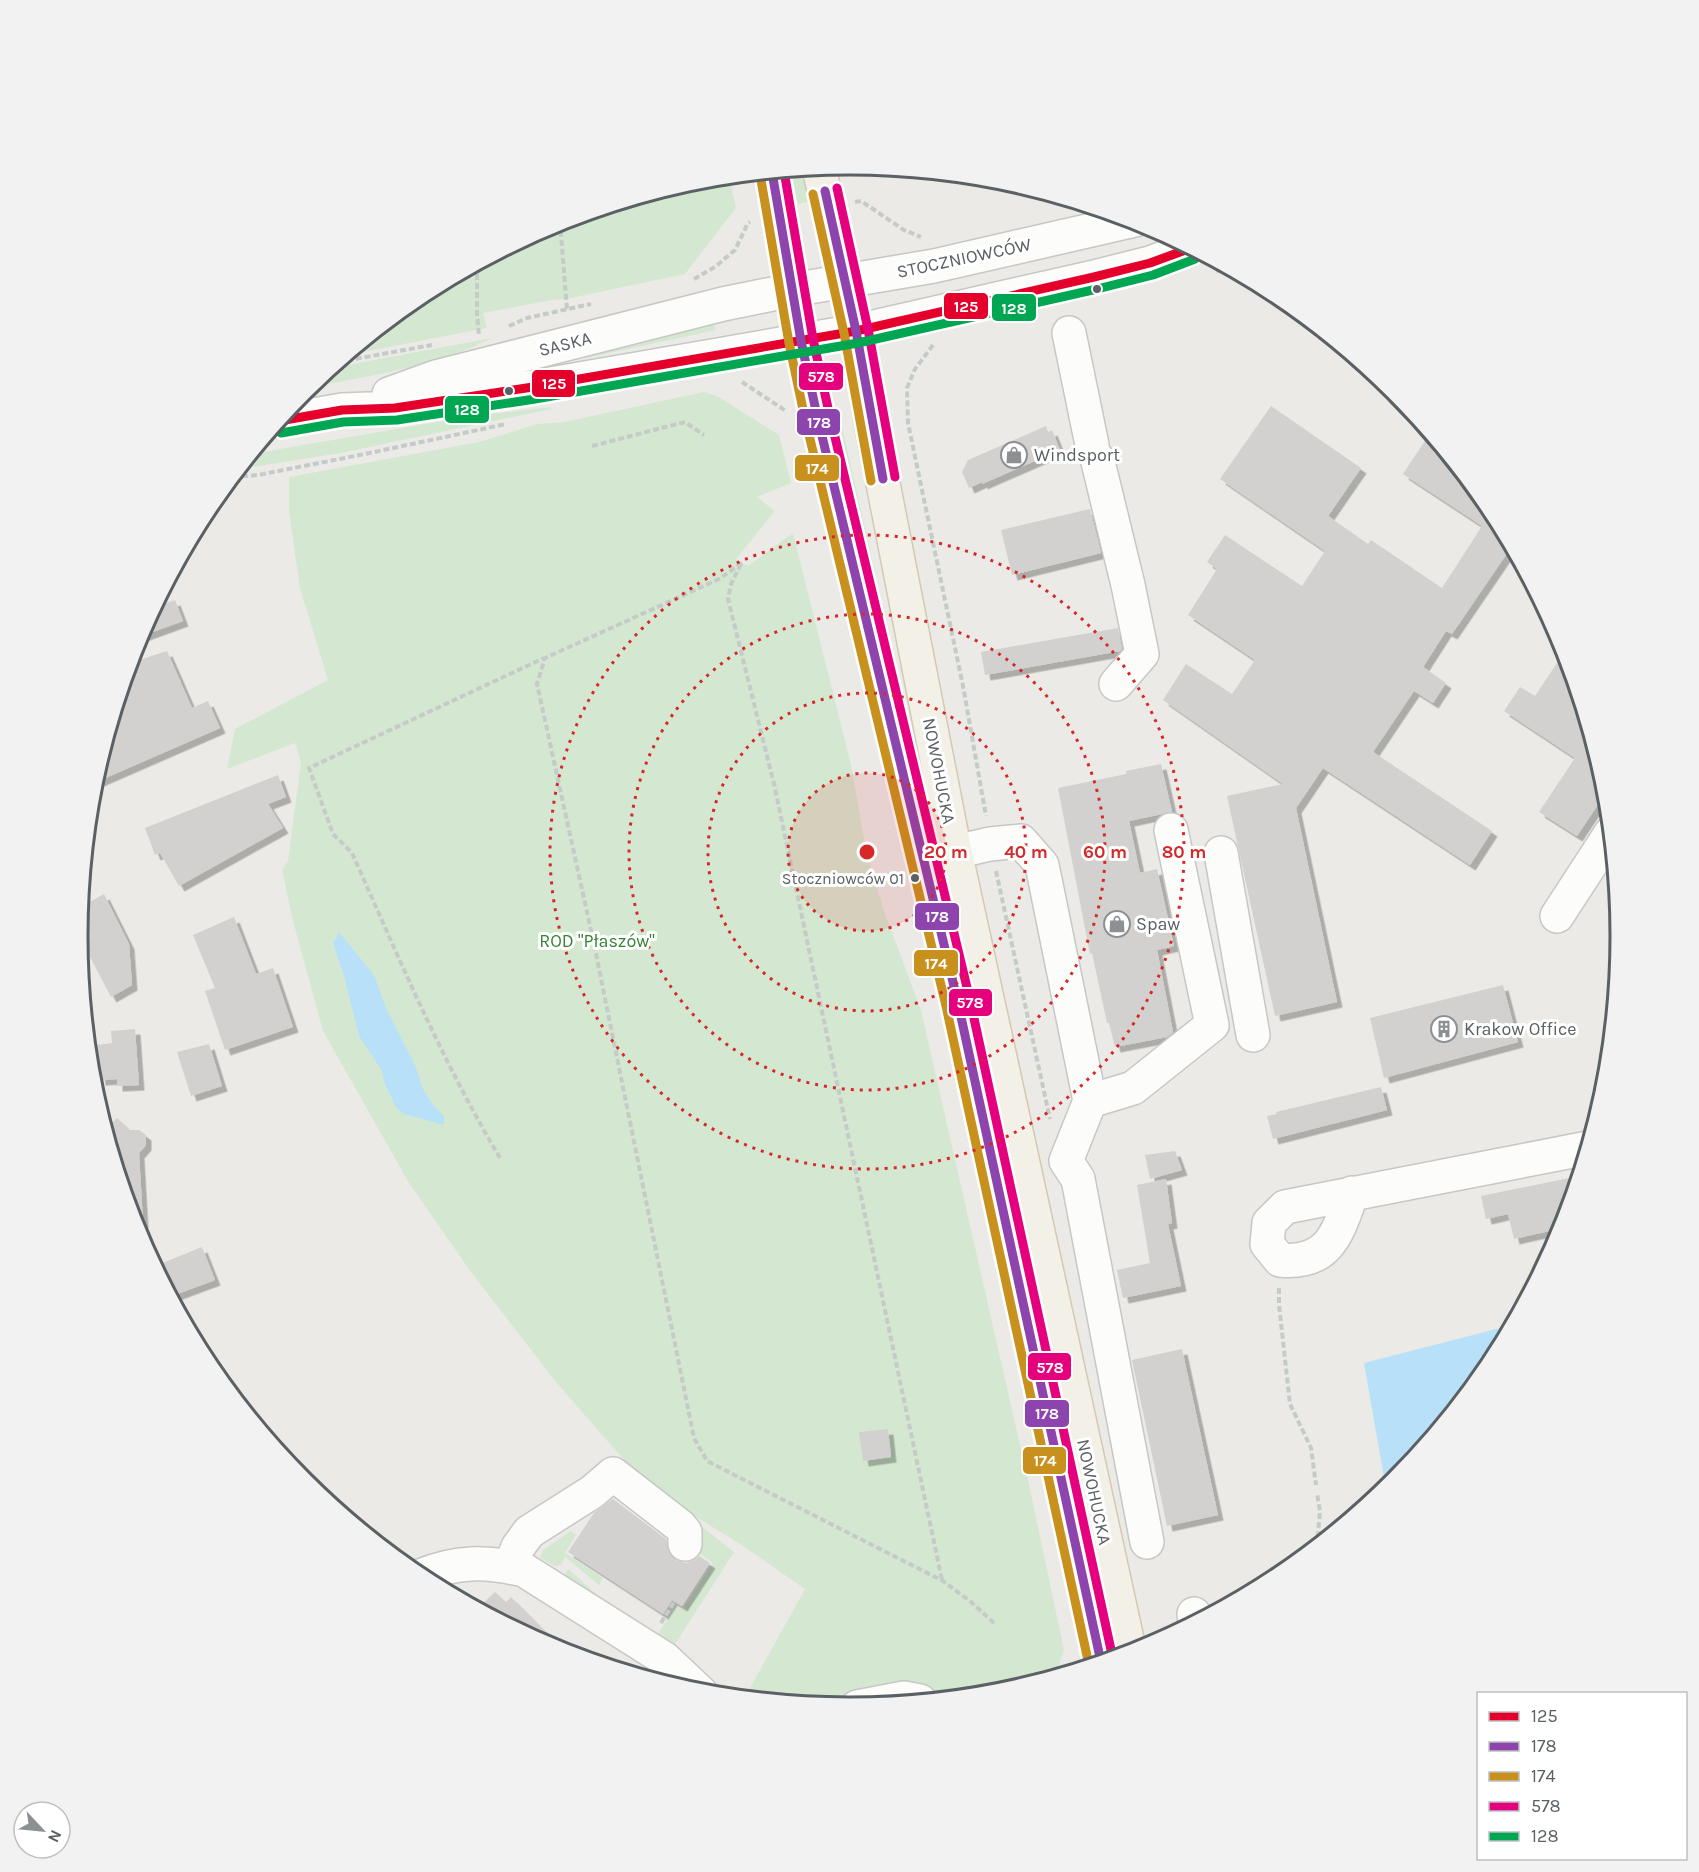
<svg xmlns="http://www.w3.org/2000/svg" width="1699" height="1872" viewBox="0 0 1699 1872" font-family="Karla,sans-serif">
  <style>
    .green { fill: #d4e8d1 }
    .water { fill: #b8e0f8 }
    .building { fill: #d2d1cf; filter: url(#shadow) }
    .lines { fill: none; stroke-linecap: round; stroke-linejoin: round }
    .minor-casing { stroke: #c7c7c6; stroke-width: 36 }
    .major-casing { stroke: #d4c9b3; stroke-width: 36 }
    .path { stroke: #c5cbc8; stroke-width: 4; stroke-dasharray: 6 3; stroke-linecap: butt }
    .minor { stroke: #fcfcfb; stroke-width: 33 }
    .major { stroke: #f3f0e7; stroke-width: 33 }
    .bus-1-casing { stroke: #fff; stroke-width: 14 }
    .bus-2-casing { stroke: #fff; stroke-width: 14 }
    .bus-3-casing { stroke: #fff; stroke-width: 14 }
    .bus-4-casing { stroke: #fff; stroke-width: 14 }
    .bus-5-casing { stroke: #fff; stroke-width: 14 }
    .bus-1 { stroke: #e4002b; stroke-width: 9 }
    .bus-2 { stroke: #8e44ad; stroke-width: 9 }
    .bus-3 { stroke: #c8911e; stroke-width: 9 }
    .bus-4 { stroke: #e5007d; stroke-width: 9 }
    .bus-5 { stroke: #00a651; stroke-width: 9 }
    .ring { fill: none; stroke: #d62828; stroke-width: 3; stroke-dasharray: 3 6 }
    .bus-dot { fill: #5b6064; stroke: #fff; stroke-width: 2 }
    .labels { text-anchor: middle; stroke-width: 6; stroke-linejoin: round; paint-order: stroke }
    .bus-label { font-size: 16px; fill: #5b6064; stroke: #fff; text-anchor: end }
    .street-label { font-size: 18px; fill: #5b6064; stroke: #fff }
    .poi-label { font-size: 18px; fill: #5b6064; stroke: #fff; text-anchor: start }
    .park-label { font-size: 18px; fill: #338432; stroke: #fff }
    .rim { fill: none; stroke: #5b6064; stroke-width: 3 }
    .centre { fill: #d62828; stroke: #fff; stroke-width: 3 }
    .ring-label { font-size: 18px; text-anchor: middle; font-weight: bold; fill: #d62828; stroke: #fff; stroke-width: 6; stroke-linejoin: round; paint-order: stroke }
    .line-badge { stroke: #fff; stroke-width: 2 }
    .badge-label { font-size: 16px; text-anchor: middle; font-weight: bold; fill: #fff }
  </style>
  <defs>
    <filter id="shadow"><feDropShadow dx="5.5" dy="5.5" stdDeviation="0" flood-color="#0004"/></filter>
  </defs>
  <rect width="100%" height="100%" fill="#ebeae6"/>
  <path class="green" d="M867,166l133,13 24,7 -136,-9 -19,-5z
    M803,169l7,32 -12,3 -7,-34z
    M729,176l7,32 -51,66 -119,25 -14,1 -69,13 4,15 -140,27 74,-61 134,-71 144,-44z
    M714,323l2,7 -130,28h-5v-3z
    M492,338c-55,28 -124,39 -184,49l23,-19z
    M704,392l13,4 62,39 12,48 -34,14 18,14 -39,48 12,7 45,-33 58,231 15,87 18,60 37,99 107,470 36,170 -9,26 -55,17 -151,14 -104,-10 60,-108 -65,-45 -52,-32 -57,-44 -75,-86 -85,-110 -62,-89 -86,-152 -30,-110 -11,-51 6,-9 13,-99 -6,-19 -68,26 8,-40 93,-49 -28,-92 -11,-76v-35l190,-35 58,-18 27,-2z
    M551,407v2l-210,44 -102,16 12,-15 215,-37z
    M840,418l36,159 -9,2 -36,-160z
    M617,1459l117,93 -64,100 -107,-76 5,-7 36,32 53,34 20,-30 6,4 30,-46 -18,-13z
    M571,1531l5,4 -11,18 38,25 -4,7 -34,-28 -4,8 -6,1 -15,-8 3,-8z"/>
  <path class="water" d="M339,932l35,43 12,33 29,57 8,24 12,18 9,9v9l-40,-11 -8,-7 -12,-25 -2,-11 -23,-35 -15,-60 -11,-33z
    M1512,1325l-21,40 -96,117 -9,7 -22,-126z"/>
  <path class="building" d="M1271,406l90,62 -33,48 40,28 3,-4 71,48 40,-62 -79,-52 27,-41 61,75 21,38 -60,88 -6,-3 -23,36 23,16 -13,20 -19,-12 -41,61 119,79 -22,34 -147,-97 -27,40 41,194 -62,14 -48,-220 56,-12 -120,-84 23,-36 46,30 23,-34 -67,-45 29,-46 -10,-7 18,-27 77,51 23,-35 -105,-72z
    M1046,426l2,6 4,-2 8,20 -78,34v-2l-13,6 -7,-16 6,-12z
    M1090,509l11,44 -89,22 -11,-45z
    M175,600l8,21 -44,16 16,-30z
    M1118,628l4,21 -2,2 -135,24 -4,-23z
    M167,651l25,57 16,-7 12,27 -126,55 36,-120z
    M1565,651l42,140 -30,45 -38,-24 36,-54 -71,-47 16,-24 15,9z
    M1161,764l11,48 -43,9 11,52 17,-4 17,77 -17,4 16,82 -6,5 -52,10 -6,-24h-2l-15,-70 -2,1 -32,-166 68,-14v-3z
    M278,775l8,22 -18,7 15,24 -104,58 -19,-33 -5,2 -10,-27z
    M104,894l25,50 3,41 -21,12 -33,-63 3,-27z
    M234,917l22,57 17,-6 20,59 -68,23 -20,-59 10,-3 -22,-53z
    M1503,985l15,57 -134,36 -14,-60z
    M135,1029l4,56 -22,1v-7l-17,1 -3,-35 15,-2 -1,-12z
    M209,1044l13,42 -31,10 -14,-44z
    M1381,1087l6,23 -114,29 -6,-23 10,-2 -1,-2z
    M117,1118l13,12h9l7,5v10l-7,8 4,70 -8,1 -29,-95z
    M1175,1151l7,19 -32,9 -5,-24z
    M1579,1176l-16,52 -49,11 -6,-25 -22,5 -5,-23z
    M1166,1179l6,44 -4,1 13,62 -58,12 -6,-28 33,-7 -13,-78z
    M202,1247l13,33 -43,16 -17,-30z
    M1182,1349l36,166 -51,11 -35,-166z
    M888,1429l3,28 -28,4 -4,-29z
    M613,1499l53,40 3,14 6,7 11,3 8,-3 5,-4 11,7 -28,43 -10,-6 -9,14 -95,-62 26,-39z
    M495,1592l11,10 5,-5 49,49 -3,4 -79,-42z"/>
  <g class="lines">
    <defs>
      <path id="minor" d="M1069,333l23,112
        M389,394l47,-17 287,-73 69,-14 142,-24 201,-46
        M279,421l63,-11 53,-2 138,-21 323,-56 238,-54 56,-14 41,-15
        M1097,458l31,127 14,69 -26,30
        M955,852l35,-8 31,-3 21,24 48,236 -24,60 12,18 69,363
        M1221,853l32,182
        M1557,916l54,-83
        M1090,1101l43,-13 79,-63 -41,-195
        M1352,1193c-14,39 -22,72 -72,67l-13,-16 2,-21 16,-16 303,-59
        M510,1567l8,-20 11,-15 63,-40 21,-18 67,52 5,6v12
        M420,1576c37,-15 65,-15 104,-6l141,89 36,34
        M1194,1614l1,8
        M857,1707l47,-9 16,3"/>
      <path id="major" d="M819,168l37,163 16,96 83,425 175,801
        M772,172l29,169 15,70 142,592 143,659"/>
    </defs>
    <use href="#minor" class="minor-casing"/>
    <use href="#major" class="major-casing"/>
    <path class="path" d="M855,202l6,-1 43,29 17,7
      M560,222l7,87
      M477,265v49l2,22
      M1216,271l13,-3
      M694,279l21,-12 20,-17 13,-27 2,-1
      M509,326l18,-8 64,-14
      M933,345l-18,24 -8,19 1,35 55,263 23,130
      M338,362l94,-17
      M742,382l44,29
      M592,446l93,-24 19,13
      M233,477l25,-2 107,-21 141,-30
      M742,563l-23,16 -174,79 -8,26 57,260 100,494 13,23 236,120 28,21 23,21
      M741,564l-10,20 -3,15 46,185 168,796
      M996,871l54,248
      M500,1158c-58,-97 -102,-202 -148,-305l-19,-19 -24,-66 235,-110
      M1279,1288v17l11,99 21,44 5,37
      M1317,1546l3,-35 -3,-18
      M661,1623l13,-21"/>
    <use href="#minor" class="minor"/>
    <use href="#major" class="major"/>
    <defs>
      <path id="bus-1" d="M279,421l63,-11 53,-2 138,-21 323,-56 238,-54 56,-14 41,-15"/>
      <path id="bus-2" d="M772,172l29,169 15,70 142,592 143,659
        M825,191l31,140 27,148"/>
      <path id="bus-3" d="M760,174l29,169 15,71 142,592 143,659
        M813,194l31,139 27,148"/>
      <path id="bus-4" d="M784,171l29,168 15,69 142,592 143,659
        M837,188l31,141 27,148"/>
      <path id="bus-5" d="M281,433l62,-11 54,-2 138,-21 323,-56 239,-54 56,-14 42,-16"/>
    </defs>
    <use href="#bus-1" class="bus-1-casing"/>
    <use href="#bus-2" class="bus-2-casing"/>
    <use href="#bus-3" class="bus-3-casing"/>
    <use href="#bus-4" class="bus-4-casing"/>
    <use href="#bus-5" class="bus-5-casing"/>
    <use href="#bus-1" class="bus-1"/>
    <use href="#bus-2" class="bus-2"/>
    <use href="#bus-3" class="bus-3"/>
    <use href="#bus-4" class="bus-4"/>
    <use href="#bus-5" class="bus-5"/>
  </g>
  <circle cx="867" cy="852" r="79" fill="#d62828" fill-opacity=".12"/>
  <g class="ring">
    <circle cx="867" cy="852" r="79"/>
    <circle cx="867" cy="852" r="159"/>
    <circle cx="867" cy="852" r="238"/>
    <circle cx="867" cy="852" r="317"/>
  </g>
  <defs>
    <symbol id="shop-ring" viewBox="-11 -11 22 22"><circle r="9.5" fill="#fff" stroke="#8d9092" stroke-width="1.5"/><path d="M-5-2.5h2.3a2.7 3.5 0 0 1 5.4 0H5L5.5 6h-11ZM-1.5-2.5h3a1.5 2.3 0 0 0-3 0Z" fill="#8d9092"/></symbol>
    <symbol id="building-ring" viewBox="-11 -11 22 22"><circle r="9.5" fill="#fff" stroke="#8d9092" stroke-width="1.5"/><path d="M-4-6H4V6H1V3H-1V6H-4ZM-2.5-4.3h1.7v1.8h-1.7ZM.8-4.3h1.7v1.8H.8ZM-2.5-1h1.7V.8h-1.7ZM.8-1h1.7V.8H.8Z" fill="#8d9092"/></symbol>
  </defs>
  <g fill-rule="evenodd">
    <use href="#shop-ring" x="999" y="440" width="30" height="30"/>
    <use href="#shop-ring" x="1102" y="909" width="30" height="30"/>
    <use href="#building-ring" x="1429" y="1014" width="30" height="30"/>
  </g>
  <g class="bus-dot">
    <circle cx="1097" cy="289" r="5"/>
    <circle cx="509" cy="391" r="5"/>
    <circle cx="915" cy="878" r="5"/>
  </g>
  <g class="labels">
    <g class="bus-label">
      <text x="904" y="884">Stoczniowców 01</text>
    </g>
    <g class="street-label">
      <text transform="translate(964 258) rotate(-12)" y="6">STOCZNIOWCÓW</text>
      <text transform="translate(565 344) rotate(-14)" y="6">SASKA</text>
      <text transform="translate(939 771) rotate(79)" y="6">NOWOHUCKA</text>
      <text transform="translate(1094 1492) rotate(78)" y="6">NOWOHUCKA</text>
    </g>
    <g class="poi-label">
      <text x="1034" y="461">Windsport</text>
      <text x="1136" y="930">Spaw</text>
      <text x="1464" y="1035">Krakow Office</text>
    </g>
    <g class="park-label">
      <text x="597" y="947">ROD "Płaszów"</text>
    </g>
  </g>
  <path d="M0 0H1699V1872H0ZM88 936a761 761 0 1 1 1522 0a761 761 0 1 1-1522 0Z" fill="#f2f2f3" fill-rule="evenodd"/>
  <path class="rim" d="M88 936a761 761 0 1 1 1522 0a761 761 0 1 1-1522 0Z"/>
  <circle cx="867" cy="852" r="9" class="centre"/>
  <g class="ring-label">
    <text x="946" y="858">20 m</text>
    <text x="1026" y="858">40 m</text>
    <text x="1105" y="858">60 m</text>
    <text x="1184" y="858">80 m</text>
  </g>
  <g class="line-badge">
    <rect x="943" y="292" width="46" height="28" rx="6" fill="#e4002b"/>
    <rect x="991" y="293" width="46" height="29" rx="6" fill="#00a651"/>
    <rect x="798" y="362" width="46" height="29" rx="6" fill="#e5007d"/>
    <rect x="531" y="369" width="45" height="29" rx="6" fill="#e4002b"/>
    <rect x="444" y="395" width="46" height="29" rx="6" fill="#00a651"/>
    <rect x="796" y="408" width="45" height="28" rx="6" fill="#8e44ad"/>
    <rect x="794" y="454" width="46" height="28" rx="6" fill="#c8911e"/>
    <rect x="914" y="902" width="46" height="29" rx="6" fill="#8e44ad"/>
    <rect x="913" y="949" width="46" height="28" rx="6" fill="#c8911e"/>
    <rect x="948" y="988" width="45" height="29" rx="6" fill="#e5007d"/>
    <rect x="1027" y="1352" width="45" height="29" rx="6" fill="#e5007d"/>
    <rect x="1024" y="1399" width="46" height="29" rx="6" fill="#8e44ad"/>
    <rect x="1022" y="1446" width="45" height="29" rx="6" fill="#c8911e"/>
  </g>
  <g class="badge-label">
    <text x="966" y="312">125</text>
    <text x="1014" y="314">128</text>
    <text x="821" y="382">578</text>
    <text x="554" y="389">125</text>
    <text x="467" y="415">128</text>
    <text x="819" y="428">178</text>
    <text x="817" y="474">174</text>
    <text x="937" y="922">178</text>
    <text x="936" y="969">174</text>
    <text x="970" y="1008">578</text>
    <text x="1050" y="1373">578</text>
    <text x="1047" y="1419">178</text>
    <text x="1045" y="1466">174</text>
  </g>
  <rect x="1477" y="1692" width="210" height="168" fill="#ffffff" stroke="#bdbfc1" stroke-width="1.5"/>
  <rect x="1489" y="1712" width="30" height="9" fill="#e4002b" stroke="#bdbfc1" stroke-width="1.5"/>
  <text x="1531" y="1722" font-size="18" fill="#5b6064">125</text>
  <rect x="1489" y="1742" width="30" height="9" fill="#8e44ad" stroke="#bdbfc1" stroke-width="1.5"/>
  <text x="1531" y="1752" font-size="18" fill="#5b6064">178</text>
  <rect x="1489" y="1772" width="30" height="9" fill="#c8911e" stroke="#bdbfc1" stroke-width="1.5"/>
  <text x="1531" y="1782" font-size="18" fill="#5b6064">174</text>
  <rect x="1489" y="1802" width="30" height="9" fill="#e5007d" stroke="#bdbfc1" stroke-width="1.5"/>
  <text x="1531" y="1812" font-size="18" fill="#5b6064">578</text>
  <rect x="1489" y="1832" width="30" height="9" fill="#00a651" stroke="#bdbfc1" stroke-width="1.5"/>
  <text x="1531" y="1842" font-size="18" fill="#5b6064">128</text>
  <g transform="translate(42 1830) rotate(116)"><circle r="28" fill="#ffffff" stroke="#bdbfc1" stroke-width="1.5"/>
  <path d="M0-4.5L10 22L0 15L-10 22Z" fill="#8d9092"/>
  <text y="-9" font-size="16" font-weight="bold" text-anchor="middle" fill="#5b6064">N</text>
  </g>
</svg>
